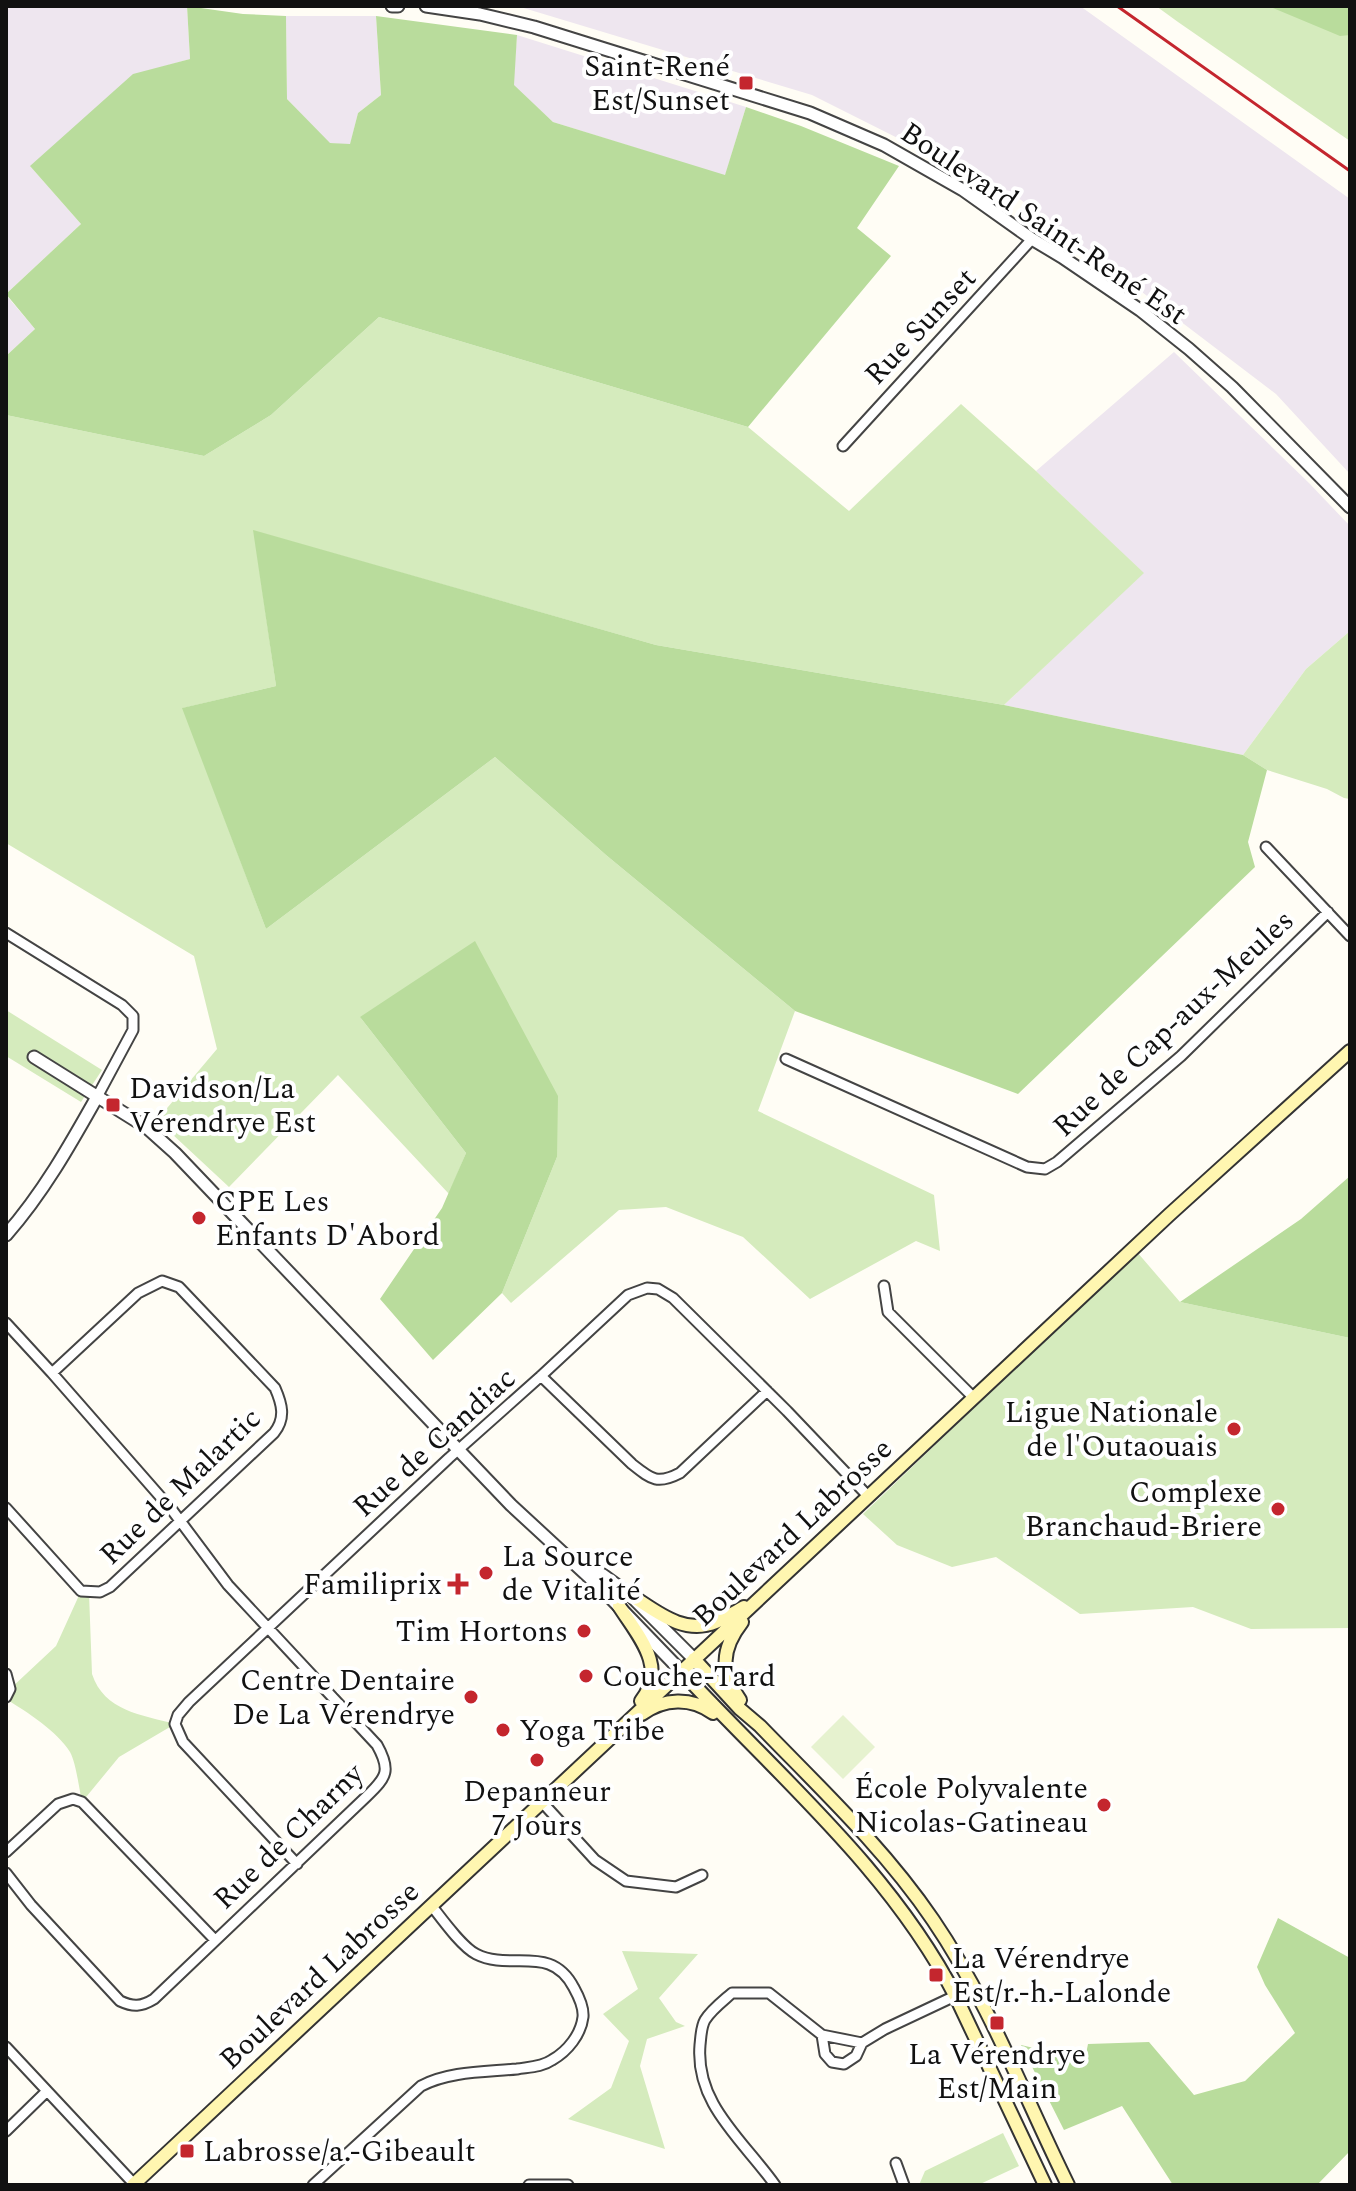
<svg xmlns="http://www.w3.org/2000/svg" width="1356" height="2191" viewBox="0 0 1356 2191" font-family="Spectral,serif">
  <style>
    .industrial { fill: #eee6ef }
    .green { fill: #d5ebbd }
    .forest { fill: #b9dc9c }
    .pitch { fill: #e6f2cf }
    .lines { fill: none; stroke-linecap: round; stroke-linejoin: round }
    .minor-casing { stroke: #444; stroke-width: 13 }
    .tertiary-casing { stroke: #444; stroke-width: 15 }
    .secondary-casing { stroke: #333; stroke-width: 16 }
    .minor { stroke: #fff; stroke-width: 9 }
    .tertiary { stroke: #fff; stroke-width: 11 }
    .secondary { stroke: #fff6b0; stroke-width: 12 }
    .rail { stroke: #c4262e; stroke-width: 3 }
    .poi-dot { fill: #c4262e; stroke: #fff; stroke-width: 3 }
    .labels { text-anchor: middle; stroke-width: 8; stroke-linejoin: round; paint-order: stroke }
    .poi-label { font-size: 30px; fill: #111; stroke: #fff; text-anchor: end }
    .street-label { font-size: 30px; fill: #111; stroke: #fff }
  </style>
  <rect width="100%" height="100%" fill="#fffdf5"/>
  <path class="industrial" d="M6,6h181l3,53 -57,16 -102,92 50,57 -75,70z
    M517,6h563l270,193v275l-74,-80 -255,-194 -209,-105z
    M286,16h90l5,79 -23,18 -8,32 -21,-2 -42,-44z
    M517,35l229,72 -21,69 -172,-54 -40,-37z
    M6,295l29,34 -29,27z
    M1174,352l135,131 41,43v105l-44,38 -63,86 -239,-50 139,-132 -107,-102z"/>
  <path class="green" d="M1156,6h194v135l-172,-119z
    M379,317l369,110 101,84 112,-107 75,67 108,102 -140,132 -348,-60 -402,-114 22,155 -93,22 83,221 229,-172 111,98 189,156 -37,100 176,84 6,56 -24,-10 -106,58 -67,-62 -77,-30 -47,3 -108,93 -9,-10 55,-136 -197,-140 106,136 -17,41 -111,-119 -109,112 -72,-67 60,-71 -23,-93 -188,-113v-428l198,41 67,-41z
    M1350,631v168l-6,-1 -17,-9 -60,-19 -24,-15 63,-86z
    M6,1010l96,60 -21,32 -75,-46z
    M1137,1252l43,50 170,36v290l-99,1 -58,-22 -113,7 -84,-57 -44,10 -55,-22 -34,-31z
    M81,1591l8,2 3,81c12,37 50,41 83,50l-56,33 -37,45c-3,-14 -6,-39 -12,-50 -13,-21 -43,-40 -64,-53l4,-10 46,-43z
    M622,1951l76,3 -39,44 17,24 9,4 -38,13 -7,27 25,83 -97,-30 43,-31 18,-47 -26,-27 35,-25z
    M1003,2133l16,33 -41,19h-59l6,-14z"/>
  <path class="forest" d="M187,6l56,8 43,2 1,83 43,44 20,1 8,-31 23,-18 -5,-79 141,19 -3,50 39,37 172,53 21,-68 55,19 98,40 -42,62 34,28 -143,171 -369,-110 -108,98 -67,41 -198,-41v-59l29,-27 -29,-35 75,-70 -51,-58 103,-92 57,-15z
    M1268,6h82v29l-10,1z
    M253,530l403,115 348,60 239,50 24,15 -19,72 7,25 -237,227 -223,-83 -189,-156 -111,-98 -229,172 -84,-221 94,-22z
    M475,941l83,155 -1,61 -55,136 -69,67 -53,-61 62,-91 24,-55 -106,-136z
    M1350,1176v162l-170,-36 121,-83z
    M1278,1918l72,40v193l-33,34h-144l-51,-79 -58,24 -43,-85 17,4 26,-2 13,11 9,-4 2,-10 61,-2 45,53 51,-14 50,-48 -30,-48 -8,-18z"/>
  <path class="pitch" d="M843,1715l32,32 -32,32 -32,-32z"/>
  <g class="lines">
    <defs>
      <path id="minor" d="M843,446l189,-207
        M1266,847l84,89
        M6,933l116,72 11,11v14l-36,67
        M786,1059l241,108 18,2 12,-7 124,-106 147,-144
        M884,1286l4,26 86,86
        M6,1323l46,50 120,137 56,75 149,160c14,25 10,32 -10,51l-213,203c-13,8 -21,8 -34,2l-89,-96 -25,-32
        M541,1376l91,88c19,15 25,21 48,9l87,-82
        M6,1508l75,83 19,1 10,-5 164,-154c12,-15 8,-29 1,-45l-96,-101 -17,-6 -24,12 -86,80
        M6,1674l4,15 -4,8
        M541,1801l54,59 31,21 50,6 26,-12
        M6,1852l52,-48 15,-5 9,3 133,138
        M297,1864l-114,-122 -8,-18 3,-9 11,-13 260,-244 92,-82 87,-81 19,-7 11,1 15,9 114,113 81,85
        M822,2035l3,19 7,8 12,2 12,-8 6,-13
        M6,2047l129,138
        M6,2131l41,-40
        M896,2163l8,22
        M313,2185l108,-99c28,-15 65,-14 96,-17 12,-2 25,-2 35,-9 16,-9 29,-26 31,-43 1,-10 -4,-20 -9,-29 -23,-45 -63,-16 -98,-34 -15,-8 -34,-35 -45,-49
        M529,2185h39
        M775,2185c-32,-45 -80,-81 -75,-140 1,-9 1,-18 5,-25 6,-10 18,-19 27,-27h37l53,42 40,8 23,-14 89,-42"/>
      <path id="tertiary" d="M392,6h6
        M426,6l54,8 54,13 276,86 74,32 79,45 69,49 30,18 78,53 49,39 43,38 118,120
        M34,1057l112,70 29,26 336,352 92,85 78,81
        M6,1235c37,-42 64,-90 91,-138
        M579,1563l24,12 26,19 65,65"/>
      <path id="secondary" d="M629,1594c26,16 54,42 87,28 9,-4 19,-10 28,-15
        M619,1606c19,30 49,61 22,95
        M694,1659l46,50 20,17c60,62 124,122 173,194 56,82 91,176 135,265
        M681,1671c96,104 209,198 275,326l89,188
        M740,1700c-20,-28 -19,-51 2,-78
        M642,1714c22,-16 49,-17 71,-1
        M133,2185l1036,-970 181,-164"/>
    </defs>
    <use href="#minor" class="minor-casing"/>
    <use href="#tertiary" class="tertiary-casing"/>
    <use href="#secondary" class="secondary-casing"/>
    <use href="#minor" class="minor"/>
    <use href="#tertiary" class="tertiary"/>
    <use href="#secondary" class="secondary"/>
    <path class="rail" d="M1117,6l233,165"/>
  </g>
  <g class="poi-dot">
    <rect x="738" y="75" width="16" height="16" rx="4"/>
    <rect x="105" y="1097" width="16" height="16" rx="4"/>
    <circle cx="199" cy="1218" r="8"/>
    <circle cx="1234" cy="1429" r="8"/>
    <circle cx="1278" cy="1509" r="8"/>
    <circle cx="486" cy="1573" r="8"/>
    <path d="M454 1572h8v8h8v8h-8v8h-8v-8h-8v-8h8z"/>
    <circle cx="584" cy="1631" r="8"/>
    <circle cx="586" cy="1676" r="8"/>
    <circle cx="471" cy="1697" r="8"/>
    <circle cx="503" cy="1730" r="8"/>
    <circle cx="537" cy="1760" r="8"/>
    <circle cx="1104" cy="1805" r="8"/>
    <rect x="928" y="1967" width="16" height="16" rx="4"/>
    <rect x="989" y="2015" width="16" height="16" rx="4"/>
    <rect x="179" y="2143" width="16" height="16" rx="4"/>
  </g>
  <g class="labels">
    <g class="poi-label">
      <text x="730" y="76">Saint-René<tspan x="730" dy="34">Est/Sunset</tspan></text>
      <text x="129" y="1098" text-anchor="start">Davidson/La<tspan x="129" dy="34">Vérendrye Est</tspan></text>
      <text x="215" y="1211" text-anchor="start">CPE Les<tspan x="215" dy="34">Enfants D'Abord</tspan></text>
      <text x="1218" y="1422">Ligue Nationale<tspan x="1218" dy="34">de l'Outaouais</tspan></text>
      <text x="1262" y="1502">Complexe<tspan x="1262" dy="34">Branchaud-Briere</tspan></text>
      <text x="502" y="1566" text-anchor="start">La Source<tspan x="502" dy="34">de Vitalité</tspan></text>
      <text x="442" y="1594">Familiprix</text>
      <text x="568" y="1641">Tim Hortons</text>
      <text x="602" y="1686" text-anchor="start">Couche-Tard</text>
      <text x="455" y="1690">Centre Dentaire<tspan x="455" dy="34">De La Vérendrye</tspan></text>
      <text x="519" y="1740" text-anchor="start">Yoga Tribe</text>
      <text x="1088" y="1798">École Polyvalente<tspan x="1088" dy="34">Nicolas-Gatineau</tspan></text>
      <text x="537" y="1801" text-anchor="middle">Depanneur<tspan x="537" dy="34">7 Jours</tspan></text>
      <text x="952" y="1968" text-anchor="start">La Vérendrye<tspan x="952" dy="34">Est/r.-h.-Lalonde</tspan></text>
      <text x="997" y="2064" text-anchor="middle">La Vérendrye<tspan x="997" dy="34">Est/Main</tspan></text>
      <text x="203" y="2161" text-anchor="start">Labrosse/a.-Gibeault</text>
    </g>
    <g class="street-label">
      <text transform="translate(1044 223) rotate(34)" y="10">Boulevard Saint-René Est</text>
      <text transform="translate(920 326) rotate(-47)" y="10">Rue Sunset</text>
      <text transform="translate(1173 1023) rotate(-43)" y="10">Rue de Cap-aux-Meules</text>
      <text transform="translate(434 1442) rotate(-42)" y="10">Rue de Candiac</text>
      <text transform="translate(180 1486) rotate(-44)" y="10">Rue de Malartic</text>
      <text transform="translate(792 1532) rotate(-43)" y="10">Boulevard Labrosse</text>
      <text transform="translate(288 1836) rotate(-44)" y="10">Rue de Charny</text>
      <text transform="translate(319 1975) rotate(-43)" y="10">Boulevard Labrosse</text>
    </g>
  </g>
  <rect width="1356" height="2191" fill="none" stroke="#111111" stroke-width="16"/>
</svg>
